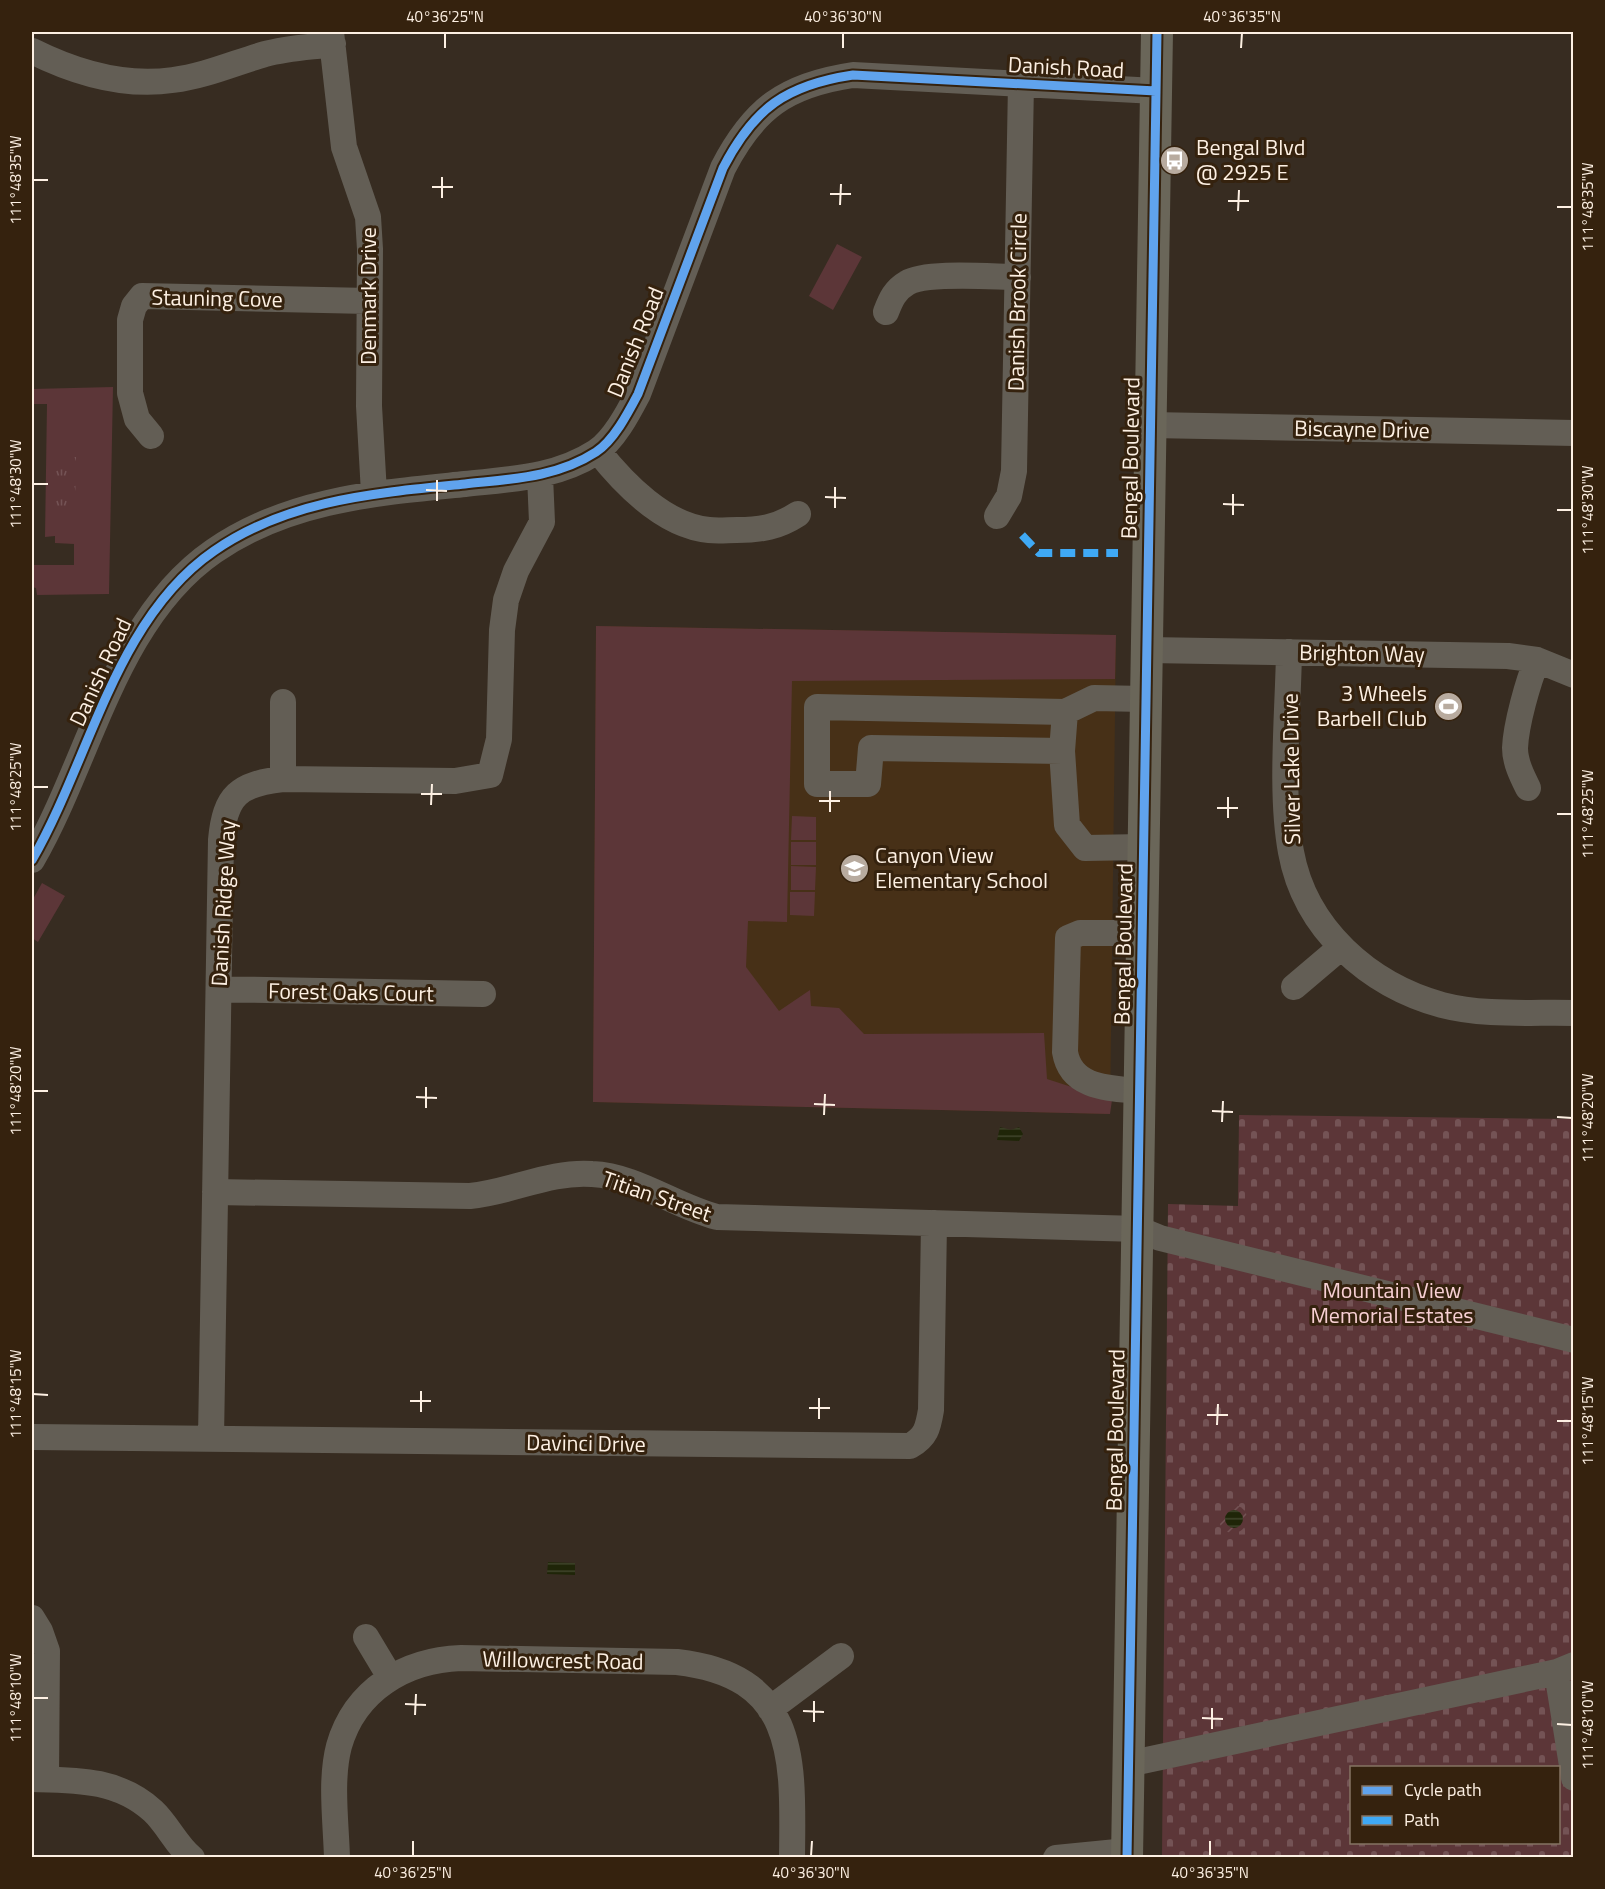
<svg xmlns="http://www.w3.org/2000/svg" width="1605" height="1889" viewBox="0 0 1605 1889" font-family="'Titillium Web',sans-serif">
  <style>
    .built { fill: #473017 }
    .grass { fill: #5c3638 }
    .cemetery { fill: url(#cemetery-stones); fill-rule: evenodd }
    .park { fill: url(#park-tufts) }
    .garden { fill: url(#garden-furrows) }
    .water { fill: url(#water-rules) }
    .lines { fill: none; stroke-linecap: round; stroke-linejoin: round }
    .minor { stroke: #635e55; stroke-width: 26 }
    .major { stroke: #6a6659; stroke-width: 32 }
    .quiet { stroke: #3fa9f5; stroke-width: 8; stroke-dasharray: 15 8; stroke-linecap: butt }
    .cycleway-casing { stroke: #35220e; stroke-width: 13 }
    .cycleway { stroke: #60a3ed; stroke-width: 9 }
    .ticks { fill: none; stroke: #fdf0e3; stroke-width: 2 }
    .labels { text-anchor: middle; stroke-width: 6; stroke-linejoin: round; paint-order: stroke }
    .street-label { font-size: 22px; fill: #fdf0e3; stroke: #35220e }
    .poi-label { font-size: 22px; fill: #fdf0e3; stroke: #35220e; text-anchor: start }
    .park-label { font-size: 22px; fill: #f8d0d4; stroke: #35220e }
    .neatline { fill: none; stroke: #fdf0e3; stroke-width: 2 }
    .ticks-label { font-size: 15px; text-anchor: middle; fill: #fdf0e3 }
  </style>
  <defs>
    <pattern id="cemetery-stones" width="16" height="16" patternUnits="userSpaceOnUse" patternTransform="scale(1.5)"><rect width="16" height="16" fill="#5c3638"/><path d="M2 7V4a2 2 0 0 1 4 0v3zM10 15v-3a2 2 0 0 1 4 0v3z" fill="#745355"/></pattern>
    <pattern id="park-tufts" width="24" height="20" patternUnits="userSpaceOnUse" patternTransform="scale(1.5)"><rect width="24" height="20" fill="#5c3638"/><path d="M3 7l-1-3M5 7V3M7 7l1-3M15 17l-1-3M17 17v-4M19 17l1-3" fill="none" stroke="#745355"/></pattern>
    <pattern id="garden-furrows" width="10" height="10" patternUnits="userSpaceOnUse" patternTransform="scale(1.5)"><rect width="10" height="10" fill="#5c3638"/><path d="M-1 1l2-2M0 10L10 0M9 11l2-2" fill="none" stroke="#745355"/></pattern>
    <pattern id="water-rules" width="6" height="5" patternUnits="userSpaceOnUse" patternTransform="scale(1.5)"><rect width="6" height="5" fill="#1f2508"/><path d="M0 2.5h6" fill="none" stroke="#40452c"/></pattern>
  </defs>
  <rect width="100%" height="100%" fill="#372c21"/>
  <path class="built" d="M596,626l520,9 -6,479 -517,-12z"/>
  <path class="grass" d="M837,244l25,13 -29,53 -24,-14z
    M113,387l-4,207 -72,1 -1,-7 -4,-1v-22h42v-21l-19,-1v-7l-10,1 2,-133h-15v-15z
    M596,626l520,9 -1,44 -323,2 -5,241 -39,-1 -2,46 33,44 31,-21 1,16 28,2 25,26 180,-1 3,46 65,21 -2,14 -517,-12z
    M792,816l24,1v23h-25z
    M791,842h25v23h-25z
    M791,866l25,1 -1,23h-24z
    M42,883l23,13 -27,46 -6,-4v-37z
    M790,892h25l-1,24 -24,-1z"/>
  <path class="cemetery" d="M1239,1115l334,4v738l-411,1 6,-654 70,2zM1352,1768h206v74h-206z"/>
  <path class="park" d="M53,457h23l-1,56 -23,-1z"/>
  <path class="garden" d="M1219 1519a14 14 0 1 1 28 0a14 14 0 1 1-28 0Z"/>
  <path class="water" d="M1000,1127l11,3 8,-3 4,7 -4,7 -22,-1z
    M1225 1519a9 9 0 1 1 18 0a9 9 0 1 1-18 0Z
    M548,1562l27,1v12l-28,-1z"/>
  <g class="lines">
    <path class="minor" d="M331,32l13,115 24,70 2,32 -1,157 5,87
      M32,51c42,21 92,36 141,29 32,-4 61,-17 92,-26 22,-6 46,-7 68,-10
      M886,312c5,-13 9,-22 21,-29 19,-12 87,-6 111,-6
      M1150,425l424,8
      M151,436l-14,-17 -7,-26v-73l4,-14 8,-10 227,5
      M598,451c26,33 67,75 111,79 9,1 19,0 28,0 24,0 41,-3 61,-16
      M997,516l12,-20 5,-25 7,-388
      M1147,650l361,6 29,4 37,15
      M1289,652c-1,61 -9,141 2,200 14,77 78,133 151,153 42,11 89,7 132,8
      M1065,712l-3,39 5,74 18,23 59,-1
      M1062,751l-191,-3 -3,36h-51v-77l248,5 29,-14 51,1
      M283,779v-77
      M1528,788c-6,-12 -13,-26 -13,-40 1,-24 13,-66 22,-88
      M32,860c58,-100 83,-241 182,-309 75,-52 163,-58 251,-67 45,-5 91,-6 131,-32 18,-12 32,-39 42,-58l85,-226c31,-60 63,-83 130,-93l303,16
      M1294,987l46,-39
      M219,989l264,5
      M1140,1091c-30,-3 -69,-2 -75,-39l3,-114 12,-5h62
      M215,1192l255,4c42,-4 79,-25 122,-22 45,2 82,32 125,43l421,12 22,9 414,102
      M32,1437l878,9c16,-9 18,-18 21,-36l3,-187
      M211,1438l10,-598c4,-45 18,-56 62,-61l172,2 35,-6 9,-36 3,-109 4,-30 10,-29 26,-49 -2,-46
      M32,1618l8,13 7,20 -1,128
      M366,1637l24,40
      M1557,1672l17,106
      M770,1709l71,-53
      M1128,1764l429,-92 17,-7
      M32,1779c44,1 86,0 121,32 15,14 23,34 39,47
      M337,1858c-1,-36 -7,-78 2,-112 16,-56 66,-86 122,-88l216,4c122,14 116,98 115,196
      M1056,1858l71,-7"/>
    <path class="major" d="M1127,1858l30,-1826"/>
    <path class="quiet" d="M1022,535l17,18h79"/>
    <defs>
      <path id="cycleway" d="M32,860c58,-100 83,-241 182,-309 75,-52 163,-58 251,-67 45,-5 91,-6 131,-32 18,-12 32,-39 42,-58l85,-226c31,-60 63,-83 130,-93l303,16
        M1127,1858l30,-1826"/>
    </defs>
    <use href="#cycleway" class="cycleway-casing"/>
    <use href="#cycleway" class="cycleway"/>
  </g>
  <path class="ticks" d="M445,48v-15M843,48v-15M1241,48l1,-15M33,180h15M432,187h21M830,194h21M442,198v-21M1228,201h21M840,205l1,-21M1557,207h15M1238,211l1,-21M33,484h15M426,490l21,1M825,497l21,1M437,501v-21M1223,504l21,1M835,508v-21M1557,510h15M1233,515v-21M33,787h15M421,794h21M819,801h21M431,805l1,-21M1217,808h21M830,812v-21M1557,814h15M1228,818v-21M33,1091h15M416,1097l21,1M814,1104l21,1M426,1108v-21M1212,1111l21,1M824,1115l1,-21M1557,1117l15,1M1222,1122l1,-21M33,1394l15,1M410,1401h21M809,1408h21M421,1412v-21M1207,1415h21M819,1419v-21M1557,1421h15M1217,1425l1,-21M33,1698h15M405,1704l21,1M803,1711l21,1M415,1715l1,-21M1202,1718l21,1M814,1722v-21M1557,1724l15,1M1212,1729v-21M413,1856v-15M811,1856l1,-15M1210,1856v-15"/>
  <defs>
    <symbol id="bus-disc" viewBox="-11 -11 22 22"><circle r="9.5" fill="#b8ab9f" stroke="#35220e"/><path d="M-5-6H5V4H4V6H2V4H-2V6H-4V4H-5ZM-3.5-4V0h7V-4ZM-3.5 1.2v1.5H-2V1.2ZM2 1.2v1.5H3.5V1.2Z" fill="#fff"/></symbol>
    <symbol id="stadium-disc" viewBox="-11 -11 22 22"><circle r="9.5" fill="#b8ab9f" stroke="#35220e"/><path d="M0-5a6.5 5 0 1 0 0 10a6.5 5 0 1 0 0-10ZM-3.5-1.8h7v3.6h-7Z" fill="#fff"/></symbol>
    <symbol id="school-disc" viewBox="-11 -11 22 22"><circle r="9.5" fill="#b8ab9f" stroke="#35220e"/><path d="M0-5L7-2L0 1L-7-2ZM-4 1L0 2.5L4 1V4Q0 6-4 4Z" fill="#fff"/></symbol>
  </defs>
  <g fill-rule="evenodd">
    <use href="#bus-disc" x="1158" y="144" width="33" height="33"/>
    <use href="#stadium-disc" x="1432" y="690" width="33" height="33"/>
    <use href="#school-disc" x="838" y="852" width="33" height="33"/>
  </g>
  <g class="labels">
    <g class="street-label">
      <text transform="translate(1066 67) rotate(3)" y="8">Danish Road</text>
      <text transform="translate(368 296) rotate(-90)" y="8">Denmark Drive</text>
      <text transform="translate(217 298) rotate(1)" y="8">Stauning Cove</text>
      <text transform="translate(1017 302) rotate(-89)" y="8">Danish Brook Circle</text>
      <text transform="translate(635 342) rotate(-68)" y="8">Danish Road</text>
      <text transform="translate(1362 429) rotate(1)" y="8">Biscayne Drive</text>
      <text transform="translate(1130 458) rotate(-89)" y="8">Bengal Boulevard</text>
      <text transform="translate(1362 653) rotate(1)" y="8">Brighton Way</text>
      <text transform="translate(100 672) rotate(-65)" y="8">Danish Road</text>
      <text transform="translate(1291 769) rotate(-91)" y="8">Silver Lake Drive</text>
      <text transform="translate(223 903) rotate(-87)" y="8">Danish Ridge Way</text>
      <text transform="translate(1123 944) rotate(-89)" y="8">Bengal Boulevard</text>
      <text transform="translate(351 992) rotate(1)" y="8">Forest Oaks Court</text>
      <text transform="translate(657 1196) rotate(19)" y="8">Titian Street</text>
      <text transform="translate(1115 1430) rotate(-89)" y="8">Bengal Boulevard</text>
      <text transform="translate(586 1443) rotate(1)" y="8">Davinci Drive</text>
      <text transform="translate(563 1660) rotate(1)" y="8">Willowcrest Road</text>
    </g>
    <g class="poi-label">
      <text x="1196" y="155">Bengal Blvd<tspan x="1196" dy="25">@ 2925 E</tspan></text>
      <text x="1427" y="701" text-anchor="end">3 Wheels<tspan x="1427" dy="25">Barbell Club</tspan></text>
      <text x="875" y="863">Canyon View<tspan x="875" dy="25">Elementary School</tspan></text>
    </g>
    <g class="park-label">
      <text x="1392" y="1298">Mountain View<tspan x="1392" dy="25">Memorial Estates</tspan></text>
    </g>
  </g>
  <rect width="1605" height="1889" fill="none" stroke="#35220e" stroke-width="66"/>
  <rect x="1350" y="1766" width="210" height="78" fill="#35220e" stroke="#857463" stroke-width="1.5"/>
  <rect x="1362" y="1786" width="30" height="9" fill="#60a3ed" stroke="#857463" stroke-width="1.5"/>
  <text x="1404" y="1796" font-size="18" fill="#fdf0e3">Cycle path</text>
  <rect x="1362" y="1816" width="30" height="9" fill="#3fa9f5" stroke="#857463" stroke-width="1.5"/>
  <text x="1404" y="1826" font-size="18" fill="#fdf0e3">Path</text>
  <rect x="33" y="33" width="1539" height="1823" class="neatline"/>
  <g class="ticks-label">
    <text x="445" y="22">40°36'25"N</text>
    <text x="843" y="22">40°36'30"N</text>
    <text x="1242" y="22">40°36'35"N</text>
    <text transform="translate(16 180) rotate(-90)" y="5">111°48'35"W</text>
    <text transform="translate(1588 207) rotate(-90)" y="5">111°48'35"W</text>
    <text transform="translate(16 484) rotate(-90)" y="5">111°48'30"W</text>
    <text transform="translate(1588 510) rotate(-90)" y="5">111°48'30"W</text>
    <text transform="translate(16 787) rotate(-90)" y="5">111°48'25"W</text>
    <text transform="translate(1588 814) rotate(-90)" y="5">111°48'25"W</text>
    <text transform="translate(16 1091) rotate(-90)" y="5">111°48'20"W</text>
    <text transform="translate(1588 1118) rotate(-90)" y="5">111°48'20"W</text>
    <text transform="translate(16 1394) rotate(-90)" y="5">111°48'15"W</text>
    <text transform="translate(1588 1421) rotate(-90)" y="5">111°48'15"W</text>
    <text transform="translate(16 1698) rotate(-90)" y="5">111°48'10"W</text>
    <text transform="translate(1588 1725) rotate(-90)" y="5">111°48'10"W</text>
    <text x="413" y="1878">40°36'25"N</text>
    <text x="811" y="1878">40°36'30"N</text>
    <text x="1210" y="1878">40°36'35"N</text>
  </g>
</svg>
